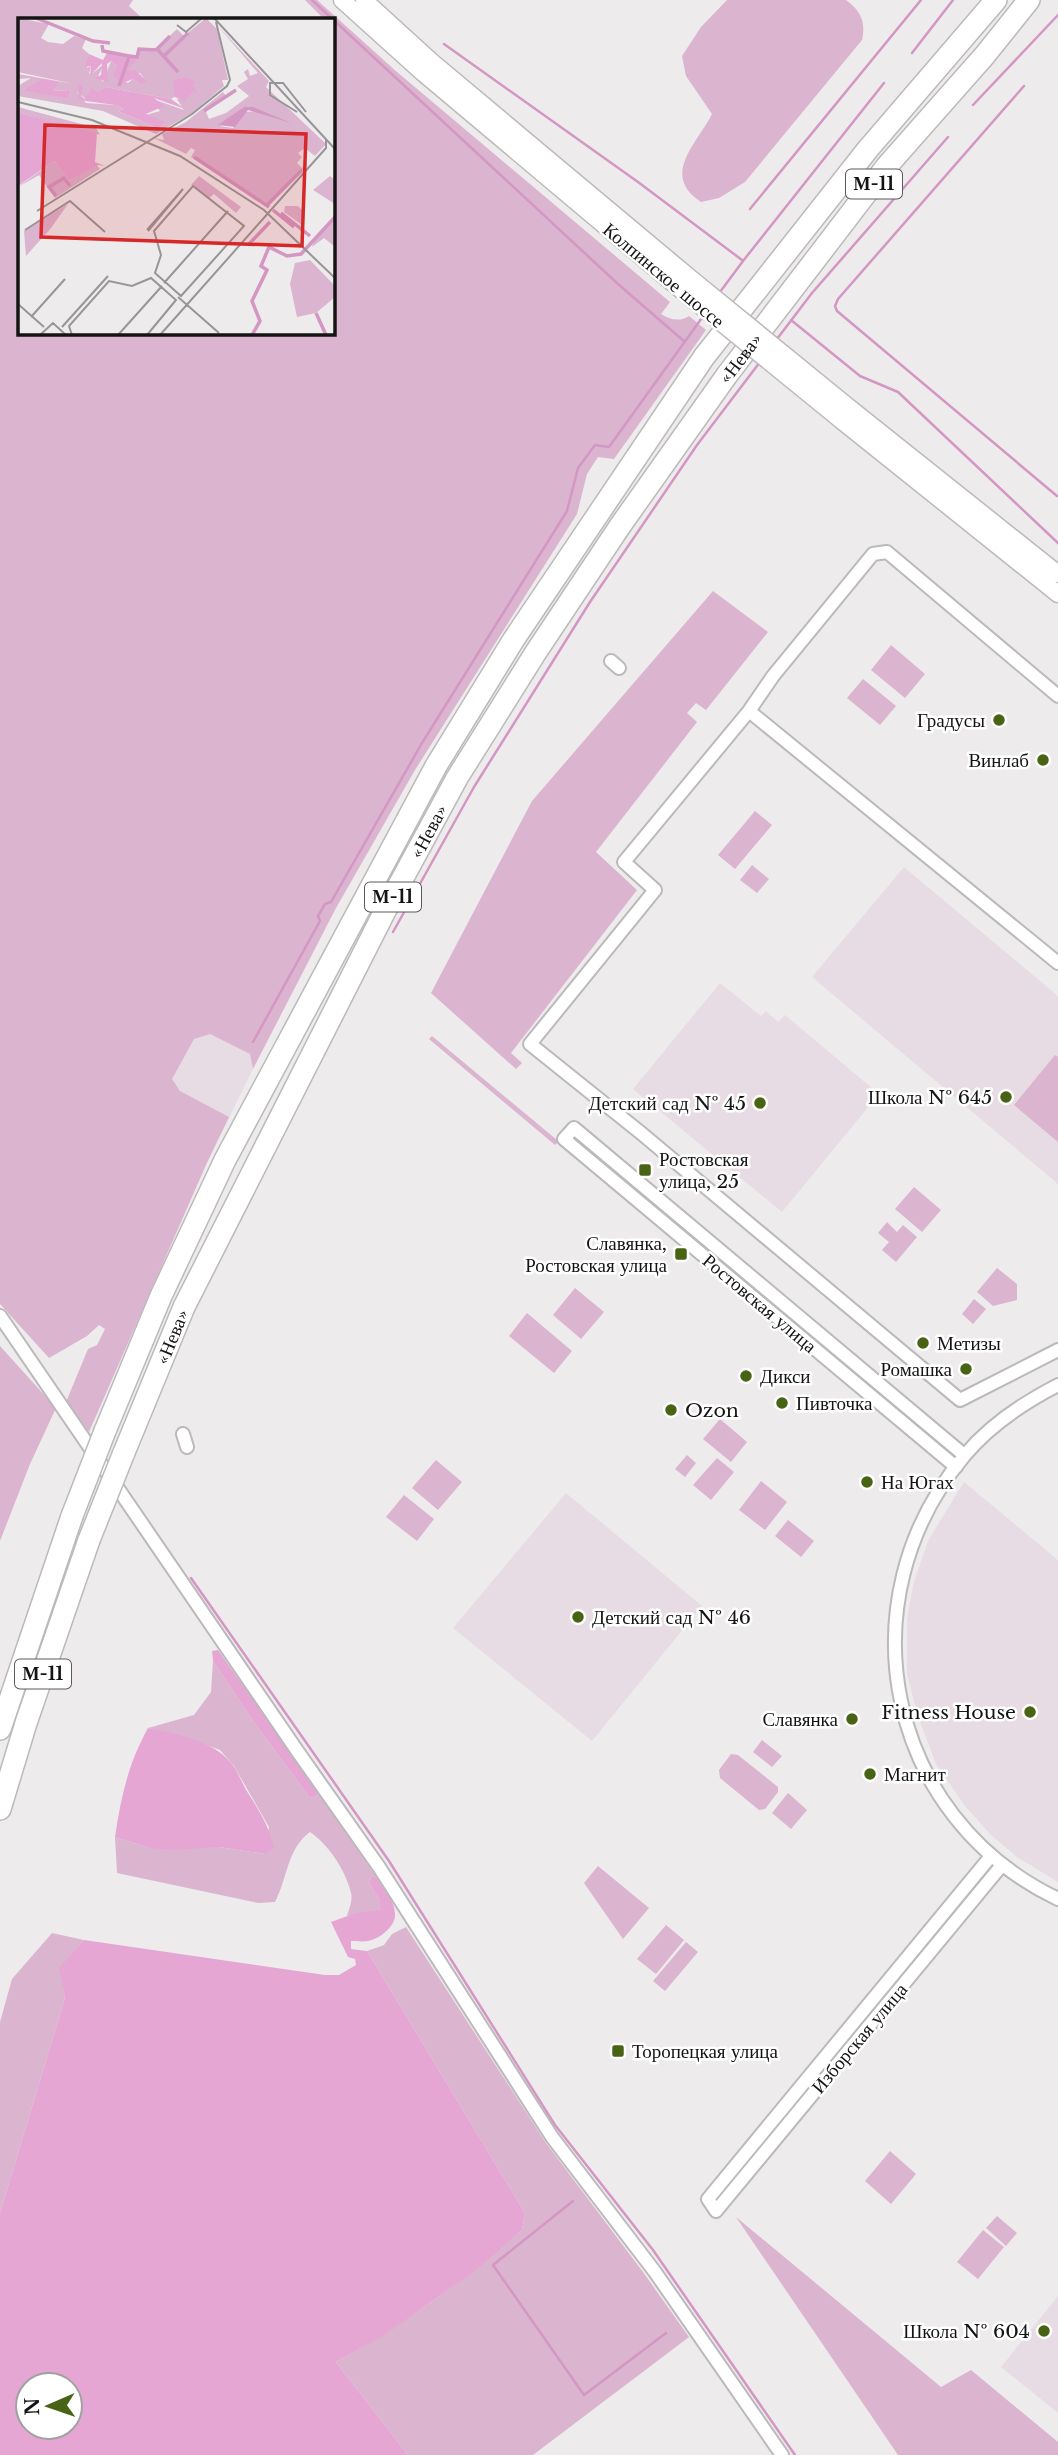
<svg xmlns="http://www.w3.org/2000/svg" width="1058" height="2455" viewBox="0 0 1058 2455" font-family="'Libre Baskerville',serif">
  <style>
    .built { fill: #e7dce3 }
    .green { fill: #dbb4cf }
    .forest { fill: #e5a6d4; fill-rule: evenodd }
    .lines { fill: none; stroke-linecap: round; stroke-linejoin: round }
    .stream { stroke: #d496c3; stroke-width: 2.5 }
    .street-casing { stroke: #bcb9bb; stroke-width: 16 }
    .secondary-casing { stroke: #bcb9bb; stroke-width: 19 }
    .highway-casing { stroke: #bcb9bb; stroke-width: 24 }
    .street { stroke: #fff; stroke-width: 12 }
    .secondary { stroke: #fff; stroke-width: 16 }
    .highway { stroke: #fff; stroke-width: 21 }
    .secondary-bridge-casing { stroke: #bcb9bb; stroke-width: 19; stroke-linecap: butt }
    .highway-bridge-casing { stroke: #bcb9bb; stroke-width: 24; stroke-linecap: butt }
    .secondary-bridge { stroke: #fff; stroke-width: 16 }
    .highway-bridge { stroke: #fff; stroke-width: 21 }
    .poi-dot { fill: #486313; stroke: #fff; stroke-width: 2.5 }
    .labels { text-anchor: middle; stroke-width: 5; stroke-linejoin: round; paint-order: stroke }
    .shield { fill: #fff; stroke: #5b5a5b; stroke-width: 2 }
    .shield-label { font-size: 18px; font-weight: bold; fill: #151415 }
    .street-label { font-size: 19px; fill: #151415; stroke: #fff }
    .poi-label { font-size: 19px; fill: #151415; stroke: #fff; text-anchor: end }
    .inset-river { fill: none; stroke: #d496c3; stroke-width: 3.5 }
    .inset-road { fill: none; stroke: #979597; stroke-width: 2 }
    .view { fill: #d62828; fill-opacity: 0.15; stroke: #d62828; stroke-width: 3.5 }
    .inset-edge { fill: none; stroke: #151415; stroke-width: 3.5 }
  </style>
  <rect width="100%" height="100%" fill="#eeebed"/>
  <path class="built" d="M904,867l154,129v188l-246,-207z
    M720,983l41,33 5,-5 12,11 7,-7 94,79 -97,118 -149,-123z
    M160,1008l90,44 3,17 -32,65 -91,-78z
    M964,1482l94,78v322l-41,-25 -26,-22 -26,-29 -29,-42 -18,-47 -11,-43v-55l7,-38 15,-42z
    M566,1493l136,113 -110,135 -139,-113z
    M1058,2296v117l-57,-46z"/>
  <path class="green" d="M0,0h133l-4,6 14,13h-124v313h313v-313h-8l-19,-19h12l80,72 273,230 -9,12c9,6 19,8 28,2l17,14 -92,129 -16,-2 -11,17 -10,40 -162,256 -79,138 -83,161 -3,-15 -40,-20 -16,5 -22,40 8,12 49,26 -23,48 -117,267 -23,-30 22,-53 9,-4 8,-16 -6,-4 -12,11 -38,22 -49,-54z
    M727,0h119c15,11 20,22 16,40l-117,142 -26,16 -18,4c-41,-27 -4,-58 11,-88l-26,-38 -4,-20 19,-29z
    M713,591l55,41 -62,78 -10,-7 -9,10 10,9 -101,130 41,38 -126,163 11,10 -6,6 -85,-76 101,-192z
    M891,645l34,29 -20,24 -34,-28z
    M863,679l33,27 -16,19 -33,-27z
    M755,811l17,14 -37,44 -17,-14z
    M752,865l17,14 -12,14 -17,-13z
    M432,1036l125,104v3l-2,2 -126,-106z
    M1055,1055l3,2v85l-44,-37z
    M914,1187l27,23 -19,22 -27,-23z
    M887,1222l10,10 6,-7 14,12 -21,25 -14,-12 7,-8 -11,-9z
    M997,1268l20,16v16l-24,6 -16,-14z
    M575,1288l29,24 -23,27 -28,-24z
    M974,1299l12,10 -13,15 -11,-10z
    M527,1313l45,38 -18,22 -45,-37z
    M0,1346l56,62 -26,56 -30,77z
    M720,1419l27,23 -16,20 -28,-23z
    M687,1455l9,8 -11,14 -10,-8z
    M717,1458l17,14 -23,28 -18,-15z
    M436,1460l26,22 -24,28 -26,-22z
    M761,1481l26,21 -22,28 -26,-20z
    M404,1495l30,24 -17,22 -31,-24z
    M788,1520l26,21 -13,16 -26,-21z
    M213,1661l40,60 56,76 5,1 5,-5 58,85h-6l-2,5 10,16 3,10 -35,7c2,-7 6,-16 4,-23 -5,-22 -22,-48 -41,-61 -23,17 -22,45 -35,70l-17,1 -141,-30 -2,-36 34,11 70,-1 46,7 4,-27 -35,-61 -14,-16 -29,-11 -43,-11 46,-13 17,-23z
    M762,1740l20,16 -10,11 -19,-15z
    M731,1754l7,1 40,32v5l-13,17 -6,1 -39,-32 -1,-8z
    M788,1793l19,17 -16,19 -19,-16z
    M598,1866l51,42 -26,31 -39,-56z
    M666,1925l18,15 -28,34 -19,-15z
    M406,1927l140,216 97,129 46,65 -156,118h-125l-72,-93c67,-37 128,-82 186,-132l3,-17 -158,-262 17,-6 8,-11z
    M52,1933l32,7 -24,28 5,30 -65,215v-191l12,-43z
    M686,1942l12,10 -33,39 -12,-10z
    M890,2151l26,23 -25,30 -26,-23z
    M997,2216l20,17 -11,13 -20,-18z
    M736,2217l205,170 30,-17 87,72v13h-160z
    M983,2230l21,17 -26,32 -21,-17z"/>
  <path class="forest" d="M218,1650l101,143 -5,5 -5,-1 -56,-76 -40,-60 -1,-10z
    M148,1728c29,6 65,12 84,36 7,9 10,20 16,29 12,19 21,33 26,55l-9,6 -46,-7 -45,3 -25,-2 -34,-11c6,-40 13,-73 33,-109z
    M371,1878h6c7,10 18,23 18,36 1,12 -15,25 -27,27 -5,1 -12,0 -17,0v8l16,2 158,262 -3,17 -45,39 -91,65 -50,28 72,93h-408v-242l65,-215 -6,-30 25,-28 241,35h14l17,-10 -1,-6 -7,-2 -17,-35 22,-8 28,-5 -2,-10 -10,-16zM70,2385v42h-42v-42z"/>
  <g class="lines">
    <path class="stream" d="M312,0l306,284 67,58
      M444,44l194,138 104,78
      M912,53l41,-53
      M1024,86l-186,213 -3,7 2,5 220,185
      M973,105l85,-90
      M750,209l171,-209
      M720,292l23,-31 141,-178
      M791,320l69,56 38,16 160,151
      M777,339l35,-46 136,-156
      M393,932l81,-145 116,-185 107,-157 63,-83
      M253,1042l67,-121 -2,-5 7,-12 6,-2 91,-159 145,-232 11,-43 17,-23 14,2 95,-132
      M191,1578l198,283 166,264 98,125 142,205
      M573,2201l-80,64 91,130 82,-62"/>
    <defs>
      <path id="street" d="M611,661l8,7
        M1058,696l-171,-144 -14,2 -100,122 -24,35 -125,151 31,28 -125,154 111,89 319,267 98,-50
        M749,711l309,252
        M0,1316l298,436 81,115 173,270 103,135 127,183
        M1058,1385c-35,18 -68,40 -93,70 -123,145 -79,362 93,444
        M183,1434l4,13
        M956,1467l-392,-328 10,-11 390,327
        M991,1856l-283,343 8,12 286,-346"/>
      <path id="secondary" d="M342,0l81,73 257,216
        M364,0l68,62 257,215
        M851,409l207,165
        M842,421l216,173"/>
      <g id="highway">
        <path d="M105,1431l56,-135 64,-136 211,-394 78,-127 190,-282 164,-208 128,-149"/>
        <path id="s1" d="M123,1455l61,-148 201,-396 72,-133 79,-126 84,-126 107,-151 160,-209 98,-111 44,-55"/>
        <path d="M0,1729l72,-213"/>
        <path d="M0,1809l26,-86 63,-183"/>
      </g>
    </defs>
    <use href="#street" class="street-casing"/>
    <use href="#secondary" class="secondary-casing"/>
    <use href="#highway" class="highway-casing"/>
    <use href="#street" class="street"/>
    <use href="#secondary" class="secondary"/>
    <use href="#highway" class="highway"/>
    <defs>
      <path id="secondary-bridge" d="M689,277l162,132
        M680,289l162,132"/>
      <path id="highway-bridge" d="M72,1516l33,-85
        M89,1540l34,-85"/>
    </defs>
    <use href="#secondary-bridge" class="secondary-bridge-casing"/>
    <use href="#highway-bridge" class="highway-bridge-casing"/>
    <use href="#secondary-bridge" class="secondary-bridge"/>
    <use href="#highway-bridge" class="highway-bridge"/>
  </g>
  <g class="poi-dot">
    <circle cx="999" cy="720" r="7"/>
    <circle cx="1043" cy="760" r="7"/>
    <circle cx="1006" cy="1097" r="7"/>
    <circle cx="760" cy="1103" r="7"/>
    <rect x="638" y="1163" width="14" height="14" rx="3.5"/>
    <rect x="674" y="1247" width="14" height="14" rx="3.5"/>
    <circle cx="923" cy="1343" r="7"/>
    <circle cx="966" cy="1369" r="7"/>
    <circle cx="746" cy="1376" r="7"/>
    <circle cx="782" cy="1403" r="7"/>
    <circle cx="671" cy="1410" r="7"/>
    <circle cx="867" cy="1482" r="7"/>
    <circle cx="578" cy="1617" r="7"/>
    <circle cx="1030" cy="1712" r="7"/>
    <circle cx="852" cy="1719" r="7"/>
    <circle cx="870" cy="1774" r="7"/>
    <rect x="611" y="2044" width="14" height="14" rx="3.5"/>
    <circle cx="1044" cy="2331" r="7"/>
  </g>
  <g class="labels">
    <g class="shield">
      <rect x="846" y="169.5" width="56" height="29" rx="5"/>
      <rect x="365" y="882.5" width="56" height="29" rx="5"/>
      <rect x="15" y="1659.5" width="56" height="29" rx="5"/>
    </g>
    <g class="shield-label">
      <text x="874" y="190">М-11</text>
      <text x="393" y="903">М-11</text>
      <text x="43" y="1680">М-11</text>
    </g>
    <g class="street-label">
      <text transform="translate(664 275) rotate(40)" y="7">Колпинское шоссе</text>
      <text dy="7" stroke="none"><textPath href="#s1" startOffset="1262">«Нева»</textPath></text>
      <text dy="7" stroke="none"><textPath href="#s1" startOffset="695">«Нева»</textPath></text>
      <text transform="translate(760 1303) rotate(40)" y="7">Ростовская улица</text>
      <text dy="7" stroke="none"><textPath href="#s1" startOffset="128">«Нева»</textPath></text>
      <text transform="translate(859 2038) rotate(-50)" y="7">Изборская улица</text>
    </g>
    <g class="poi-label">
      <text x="985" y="727">Градусы</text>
      <text x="1029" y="767">Винлаб</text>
      <text x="992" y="1104">Школа № 645</text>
      <text x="746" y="1110">Детский сад № 45</text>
      <text x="659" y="1166" text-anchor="start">Ростовская<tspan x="659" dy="22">улица, 25</tspan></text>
      <text x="667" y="1250">Славянка,<tspan x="667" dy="22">Ростовская улица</tspan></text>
      <text x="937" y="1350" text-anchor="start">Метизы</text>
      <text x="952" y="1376">Ромашка</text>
      <text x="760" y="1383" text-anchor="start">Дикси</text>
      <text x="796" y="1410" text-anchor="start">Пивточка</text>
      <text x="685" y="1417" text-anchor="start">Ozon</text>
      <text x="881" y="1489" text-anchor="start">На Югах</text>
      <text x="592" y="1624" text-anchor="start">Детский сад № 46</text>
      <text x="1016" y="1719">Fitness House</text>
      <text x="838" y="1726">Славянка</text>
      <text x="884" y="1781" text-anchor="start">Магнит</text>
      <text x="632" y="2058" text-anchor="start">Торопецкая улица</text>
      <text x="1030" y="2338">Школа № 604</text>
    </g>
  </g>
  <g transform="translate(18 18)">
    <rect width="317" height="317" fill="#eeebed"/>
    <path d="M0,0l31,6 -8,14 7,4 15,2 11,-8 12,3 -4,9 7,6 -2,14 4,-2 -2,8 4,-1 11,-9 -6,12 5,6 8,-21 6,5 -2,11 13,6 5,-4 8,6 6,-3 -7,-9 -14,-1 10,-13 -6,-2 7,1 2,-9 20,3 20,21 -22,-25 20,-19 7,7 22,-18 11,11 11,51h-6l2,6 -32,27 -36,21 -53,-23 -85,-15v-10l13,-8 -13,1v-5l56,10 -56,-12zM168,59l8,5 -9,15 -8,2 7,11 -34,-12 10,13 -14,4 11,13 -39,-17 6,-2 -9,-4 -29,-2 -10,-12 10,8 19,-12 66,12 7,-4 -1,-9zM40,65l-7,8 20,-1 -3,9 -44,-10zM199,7l52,56 -3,6 60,57 -11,12 -10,-8 -7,5 4,4 -5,6 5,5 6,-4 -40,43 -77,-50 4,-7 -4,-2 -5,6 -32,-16 10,2 -2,-6 24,-12 37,-30 3,4 11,-6 -32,20 4,9 17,-6 23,-17 -12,-10 11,-7 -4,-7 4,-3 2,7 8,-3zM226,89l14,4 -13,1 -12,16 -13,-2zM0,89l78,21 4,7 -82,-22zM36,143l15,20 28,-16 3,4 -45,29 -16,-23 -21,12zM181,158l42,31 -5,6 -22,-19 -5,4 -18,-13zM312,158l5,4v24l-22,-14zM50,186l-17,24 -25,28 -2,-25zM267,188h13l7,7 -3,12 -18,-13zM317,201v28l-11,-9 -12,9 3,-10zM292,242l25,26v11l-19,16 -19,4 -7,-33 5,-21z" fill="#dbb4cf" fill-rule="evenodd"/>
    <path d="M89,35l20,3 -3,10 6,-9 7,2 -10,12 8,-1 13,12 -7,3 -8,-6 -10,4 -10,-7 4,-10 -6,-5 -4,3 1,18 -14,-4 7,-3 1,-12 -12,13 1,-10 -6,1 4,-13 14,6zM168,59l10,5 -3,4 7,11 -6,-6 -10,10 -9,-4 -2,-17zM25,61l16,3 -7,9 19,-1 -3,9 -45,-9zM60,67h5l-2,11 4,3 7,-11 5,4 8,-5 66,12 14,10 -31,-11 10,8 -18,8 19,8 -8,6 -39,-17 6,-2 -9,-4 -36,-5zM0,95l79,20 -2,29 10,4 -7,-1 -29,16 -15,-20 -36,25z" fill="#e5a6d4"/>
    <path d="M226,89h9l38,16 -43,-13 -13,17 -17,-2z" fill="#d496c3"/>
    <path class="inset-river" d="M18,0l57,23 17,2M152,18l-13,13 21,23M84,27l1,6 26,5M146,38l24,-23M101,68l10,-30 8,1 2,-8 19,1M186,93l32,-21M176,139l75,50M38,178l-7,-9 15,-9 6,8M249,187l35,-35M255,192l21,17M263,195l29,23M231,226l21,-22M298,295l10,22M234,317l8,-14 -8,-20 15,-31 -6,-4 8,-19 18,9 14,-2 34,-37"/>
    <path class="inset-road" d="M196,0l121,131M159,7l9,7 16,-14M0,84l74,18 88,36 84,54 71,68M279,94l-27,-17v-12h13l23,29M175,168l51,40 -63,70 -26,-23 6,-18 -7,-24zM19,193l155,-97 35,-28 3,-6 -14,-58M7,212l45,-29 35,31M129,212l36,-41 -35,42M146,265l64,-72M160,279l41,36M0,286l26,23M13,299l34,-38M44,309l46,-51M22,317l13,-12 13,12M54,317l-3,-9 40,-45 23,5 19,-8 25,22 -29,35M100,317l44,-49M142,317l166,-187v-8"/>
    <path class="view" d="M27,107l261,9 -4,112 -261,-9z"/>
    <rect width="317" height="317" class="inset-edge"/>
  </g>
  <g transform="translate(49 2406) rotate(268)"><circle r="33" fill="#ffffff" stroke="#a1a1a1" stroke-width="2"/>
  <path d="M0-5L12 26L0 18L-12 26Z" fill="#486313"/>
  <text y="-10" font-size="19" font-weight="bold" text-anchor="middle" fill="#151415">N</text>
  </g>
</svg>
